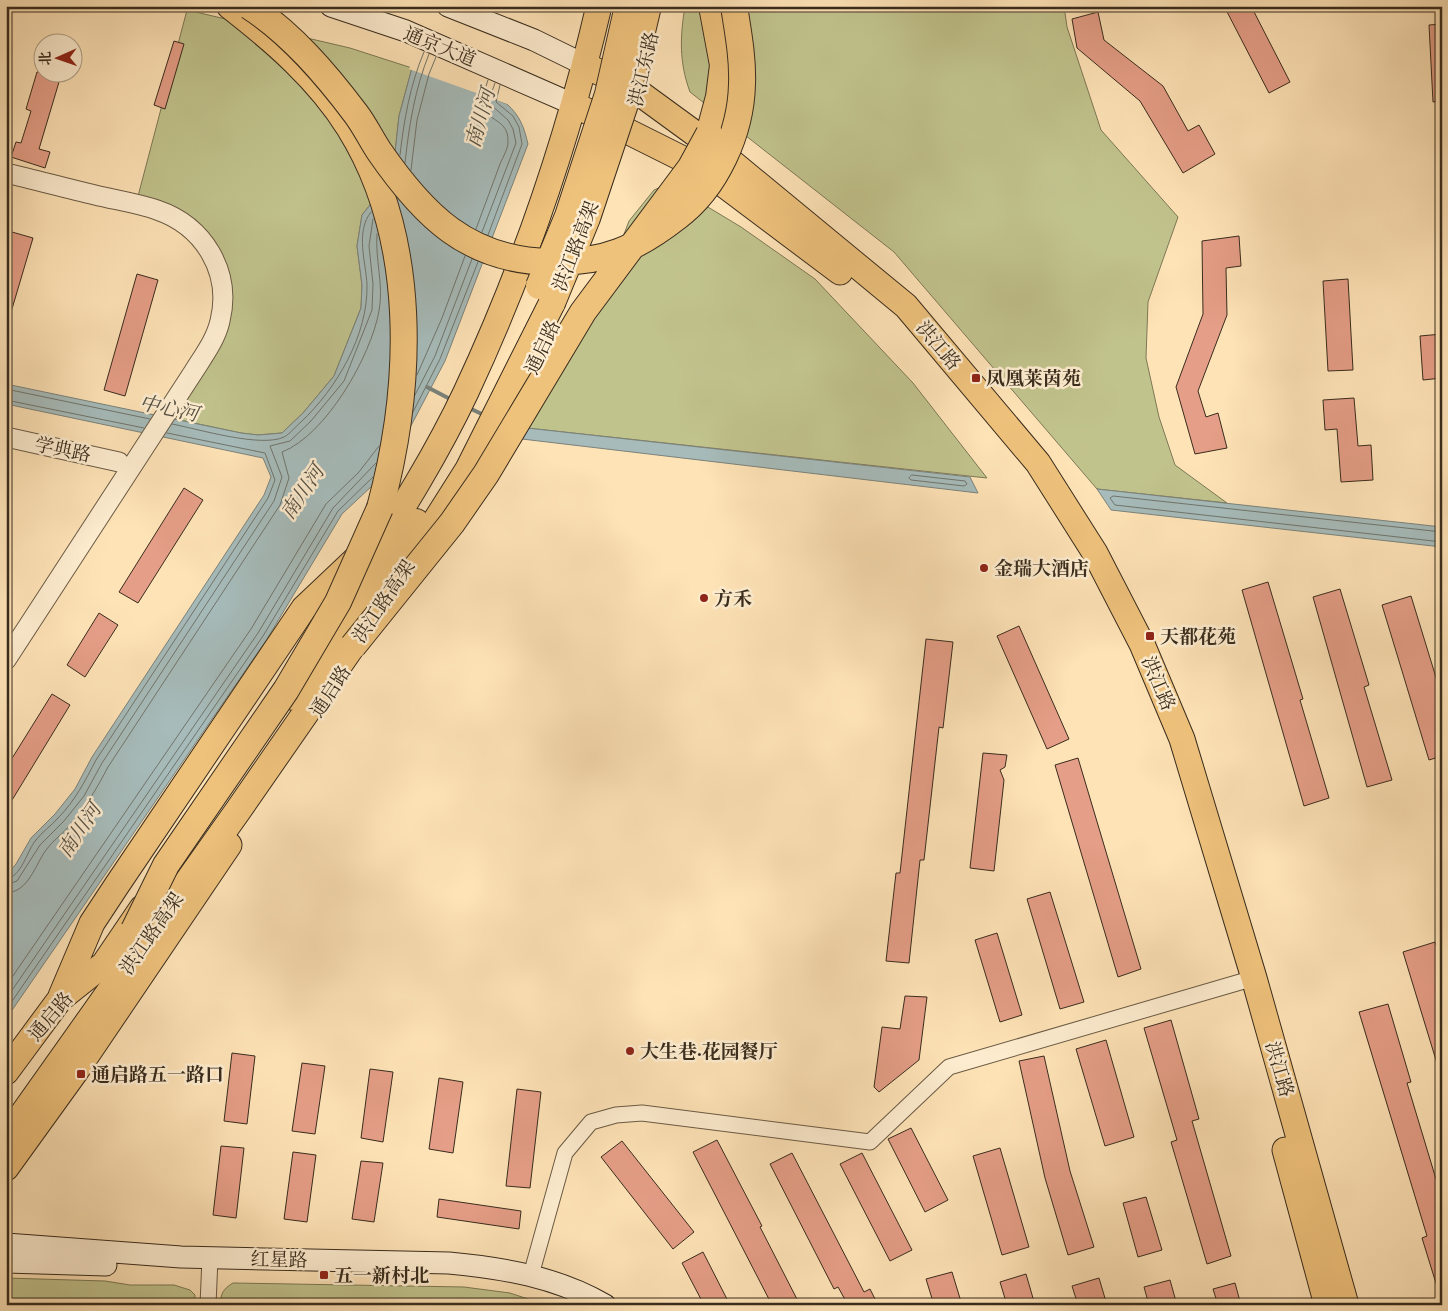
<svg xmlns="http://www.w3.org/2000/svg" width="1448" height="1311" viewBox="0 0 1448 1311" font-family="'EB Garamond','Noto Serif SC',serif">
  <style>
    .green { fill: #c1c38d; stroke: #7d7855 }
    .water { fill: #a6bbba; stroke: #7a827b }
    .pier { fill: #fee3b7 }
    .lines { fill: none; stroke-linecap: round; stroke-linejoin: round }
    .shore { stroke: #70746c; stroke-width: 1 }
    .stream { stroke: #7a827b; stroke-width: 4 }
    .building { fill: #e59e87; stroke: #392c1d }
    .minor-casing { stroke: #6a5a44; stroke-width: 17 }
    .tertiary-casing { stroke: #6a5a44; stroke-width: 21 }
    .secondary-casing { stroke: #392c1d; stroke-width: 23 }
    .primary-casing { stroke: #392c1d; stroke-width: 27 }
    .trunk-casing { stroke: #392c1d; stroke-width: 28 }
    .minor { stroke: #feedd0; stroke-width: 15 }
    .tertiary { stroke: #feedd0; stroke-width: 19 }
    .secondary { stroke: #feedd0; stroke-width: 21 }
    .primary { stroke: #efc27c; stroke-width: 25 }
    .trunk { stroke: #efc27c; stroke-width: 26 }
    .trunk-bridge-casing { stroke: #392c1d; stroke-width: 28; stroke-linecap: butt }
    .trunk-bridge { stroke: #efc27c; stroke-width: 26 }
    .poi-dot { fill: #8f2418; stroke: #feedd0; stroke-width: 2 }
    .labels { text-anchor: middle; stroke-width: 5; stroke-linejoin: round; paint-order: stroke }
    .street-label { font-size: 19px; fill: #392c1d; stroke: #feedd0 }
    .poi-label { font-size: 19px; font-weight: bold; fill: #392c1d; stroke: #feedd0; text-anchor: start }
    .water-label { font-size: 20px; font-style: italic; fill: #545044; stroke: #feedd0 }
  </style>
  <rect width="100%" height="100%" fill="#fee3b7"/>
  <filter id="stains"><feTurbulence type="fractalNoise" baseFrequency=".004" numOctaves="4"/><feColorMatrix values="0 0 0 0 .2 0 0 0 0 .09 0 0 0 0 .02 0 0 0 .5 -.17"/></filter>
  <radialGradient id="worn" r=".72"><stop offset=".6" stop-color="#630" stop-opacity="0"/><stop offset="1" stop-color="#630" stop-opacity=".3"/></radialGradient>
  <path class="green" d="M685,6h379l3,21 34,103 77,87 -30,85 -2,56 13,59 16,48 52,38 -130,-14 -203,-237 -204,-160c-11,-30 -10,-55 -5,-86z
    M187,10l163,38 62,20 -13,48 -5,46 -10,25 -22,28 -5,31 5,39 -1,23 -27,68 -31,37 -21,20 -24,2 -17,-2 -66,-14 32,-54 19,-51 -18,-75 -71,-39z
    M663,186h10l68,41 74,52 98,104 74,95 -460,-50 85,-162 17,-45 25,-31z
    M6,1278l99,3 25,4h44l16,5 5,5v10h-189z
    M233,1283l231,4 46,6 36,12h-326c1,-12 3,-16 13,-22z"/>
  <path class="water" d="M412,68l95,36c13,12 17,23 21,40l-83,217 -52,99 -20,25 -31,29 -75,125 -261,380v-143l10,-12 15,-26 24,-24 20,-25 17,-32 172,-262 7,-18 -8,-19 -257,-54v-20l235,49 17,2 24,-2 21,-20 31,-37 27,-68 1,-23 -5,-39 5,-31 22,-28 10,-25 5,-46z
    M527,428l443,49 8,16 -456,-54z
    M1097,489l345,38v20l-331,-37z"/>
  <path class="pier" d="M435,6l101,1 -33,92 7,6 -101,-36z"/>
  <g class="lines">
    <path class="shore" d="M400,155c4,-35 10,-70 24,-103
      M405,163c4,-38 10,-74 24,-109
      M411,170l6,-50 12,-46 7,-17
      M476,229c8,-22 16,-43 24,-65 3,-7 8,-15 8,-22 1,-32 -38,-13 -20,-62
      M482,232l34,-89 -3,-14 -5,-9 -18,-16v-7l5,-14
      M488,235l34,-91 -3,-17 -6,-11 -17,-14 4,-17
      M417,375l25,-57 23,-62
      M6,389l144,30
      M415,395l20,-39 37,-97
      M6,400l138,28
      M413,412l27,-53 38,-97
      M172,424c26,5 89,24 112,13 6,-3 12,-11 17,-15 36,-34 67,-87 66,-137 -1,-23 -12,-53 4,-73
      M912,475l53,6 2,3 -3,2 -53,-6 -2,-2z
      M1442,532l-329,-36 -3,2 5,7 327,37
      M6,879c16,-2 21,-29 30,-39 6,-8 15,-14 22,-22 17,-17 27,-37 38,-58l172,-262 7,-18 -10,-27 -98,-20
      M6,885l11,-4 23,-36 24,-24 20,-25 18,-33 172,-262 8,-24 -12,-31 20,-5 21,-20 33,-40 28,-71 1,-26 -4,-38 4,-27
      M6,893c23,-1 29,-28 40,-43 7,-10 17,-16 24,-25 16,-18 27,-37 38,-58l172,-262 9,-27 -7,-26c44,-17 89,-96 97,-141 5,-26 -4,-51 -2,-77
      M6,986l245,-357 75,-125 33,-32 20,-26
      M6,999l252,-366 75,-125 43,-45
      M6,1010l257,-374 75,-125 35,-34"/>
    <path class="stream" d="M427,387l25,13
      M467,407l19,9"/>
  </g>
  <path class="building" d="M1224,6h27l39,76 -21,11z
    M1098,12l6,28 59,46 25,45 11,-6 16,29 -32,19 -43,-72 -63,-53 -5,-29z
    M1442,24v77l-9,1 -4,-77z
    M174,41l10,3 -19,65 -11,-4z
    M37,72h25l-23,77 11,3 -5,16 -34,-11 5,-15 5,1 10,-32 -5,-2z
    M12,232l21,6 -24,81 -3,-1v-67z
    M1239,236l2,30 -15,2 1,47 -29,76 8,26 12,-4 9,35 -32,6 -19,-67 27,-73 -1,-73z
    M137,274l21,6 -33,116 -21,-6z
    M1348,279l5,91 -25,1 -5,-90z
    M1442,334v44l-19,2 -3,-44z
    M1354,398l4,48 13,-1 2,35 -32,2 -4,-53 -12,1 -2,-30z
    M184,488l19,12 -65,103 -19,-11z
    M1268,582l35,117 -3,1 29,98 -25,8 -62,-216z
    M1340,589l29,96 -5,2 28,93 -25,7 -54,-190z
    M1411,596l31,101v59l-13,4 -47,-155z
    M99,613l19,12 -33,52 -18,-12z
    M1019,626l50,113 -22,10 -50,-113z
    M926,639l27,3 -10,86 -4,-1 -15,133h-4l-11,103 -23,-2 10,-88h4z
    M52,694l18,11 -64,105v-42z
    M983,753l24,2 -2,12 -5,3 4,10 -10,91 -24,-3z
    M1078,758l63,211 -23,8 -63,-212z
    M1050,892l34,110 -24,7 -33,-110z
    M997,933l25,82 -22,7 -25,-82z
    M1435,942l7,22v106h-3l-36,-118z
    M905,996l22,1 -8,63 -40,32 -5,-5 8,-60 18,2z
    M1388,1004l23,78 -4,1 35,116v94h-3l-17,-55 5,-2 -68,-224z
    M1171,1020l28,99 -7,2 39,135 -24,8 -36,-122 6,-2 -33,-112z
    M1106,1040l28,97 -29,9 -29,-97z
    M232,1053l23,3 -8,68 -23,-3z
    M1044,1056l26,115 24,76 -26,8 -23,-77 -26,-117z
    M302,1063l23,3 -10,68 -23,-3z
    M370,1069l23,3 -10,70 -22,-4z
    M439,1078l24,4 -10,71 -24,-4z
    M517,1089l24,3 -11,96 -24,-2z
    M911,1128l37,72 -23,12 -37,-73z
    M717,1140l45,86 -2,1 40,78h-28l-79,-153z
    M622,1141l72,91 -21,17 -72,-92z
    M221,1146l23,2 -8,70 -23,-3z
    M1000,1148l29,99 -27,8 -29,-99z
    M293,1152l23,3 -9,67 -23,-3z
    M792,1153l72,139 6,-3 8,16h-30l-10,-18 -4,2 -64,-125z
    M862,1153l50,97 -22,11 -50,-97z
    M361,1161l22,2 -9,59 -22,-3z
    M1146,1197l16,53 -24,7 -15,-54z
    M439,1199l82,12 -2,18 -82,-12z
    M703,1252l27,53h-26l-22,-42z
    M952,1272l10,33h-28l-8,-26z
    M1026,1274l9,31h-28l-7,-23z
    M1099,1278l8,27h-29l-6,-19z
    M1170,1280l7,25h-28l-5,-18z
    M1235,1283l6,22h-23l-5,-16z"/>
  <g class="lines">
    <defs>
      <path id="minor" d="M531,1275l34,-122 26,-31 25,-7 26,-2 228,29 79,-75 305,-89
        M208,1305l2,-47"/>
      <path id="tertiary" d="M6,173c30,7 59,15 89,22 20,5 42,8 62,15 47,16 75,62 63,111 -4,18 -16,34 -26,50l-188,289
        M6,437l113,25"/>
      <path id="secondary" d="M331,6l75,25 169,74
        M448,6l86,34 51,25
        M6,1244l175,13 268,6c54,5 108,14 156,42
        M6,1262l100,3"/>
      <path id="primary" d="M585,65l53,27 74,54 194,160 132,157 57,90 47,91 40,95 72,239 92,327
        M575,105l128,64 137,103
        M356,582c39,-62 79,-124 110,-190 58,-124 102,-253 133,-386
        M61,996l31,-73 25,-38 187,-277 55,-52
        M6,1072l54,-73 44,-35 38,-56
        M1285,1150l42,155
        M6,1168l70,-97 153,-226"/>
      <path id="trunk" d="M230,6c45,35 89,73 119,121 70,112 64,259 31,381
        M709,134l10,-37 4,-32 -11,-59
        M413,557l55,-87 84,-167
        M294,697l122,-175
        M6,1138l231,-326 129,-186"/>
    </defs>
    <use href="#minor" class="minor-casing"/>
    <use href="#tertiary" class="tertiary-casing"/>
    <use href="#secondary" class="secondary-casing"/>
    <use href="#primary" class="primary-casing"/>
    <use href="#trunk" class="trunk-casing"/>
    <use href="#minor" class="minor"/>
    <use href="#tertiary" class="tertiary"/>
    <use href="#secondary" class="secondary"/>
    <use href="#primary" class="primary"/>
    <use href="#trunk" class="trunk"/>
    <defs>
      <path id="trunk-bridge" d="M249,6c42,27 77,68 107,108 9,12 15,25 23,37 44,64 89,110 172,111 53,1 85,-13 126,-45 39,-29 64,-84 65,-133 1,-26 -4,-52 -8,-78
        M539,286l29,-70 40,-122 20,-88
        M552,303l35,-85 38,-114 23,-98
        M353,646l99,-123 34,-49 97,-162 108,-145 18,-33
        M134,930l32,-65 120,-175 52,-88 42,-94"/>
    </defs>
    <use href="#trunk-bridge" class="trunk-bridge-casing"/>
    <use href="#trunk-bridge" class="trunk-bridge"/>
  </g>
  <g class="poi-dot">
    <rect x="971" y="373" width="10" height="10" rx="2.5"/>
    <circle cx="984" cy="568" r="5"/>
    <circle cx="704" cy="598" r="5"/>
    <rect x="1145" y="631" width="10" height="10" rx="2.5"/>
    <circle cx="630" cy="1051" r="5"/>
    <rect x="76" y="1069" width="10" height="10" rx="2.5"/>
    <rect x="319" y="1270" width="10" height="10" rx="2.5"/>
  </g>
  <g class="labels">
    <g class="street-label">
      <text transform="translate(440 46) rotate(22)" y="7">通京大道</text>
      <text transform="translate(643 69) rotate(-77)" y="7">洪江东路</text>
      <text transform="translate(575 246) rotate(-69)" y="7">洪江路高架</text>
      <text transform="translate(939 345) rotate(50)" y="7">洪江路</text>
      <text transform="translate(542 347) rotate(-65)" y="7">通启路</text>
      <text transform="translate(63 449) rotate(12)" y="7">学典路</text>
      <text transform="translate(383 601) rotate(-56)" y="7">洪江路高架</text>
      <text transform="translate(1159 683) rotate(67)" y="7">洪江路</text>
      <text transform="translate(330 691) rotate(-57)" y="7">通启路</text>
      <text transform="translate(151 933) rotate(-55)" y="7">洪江路高架</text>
      <text transform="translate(50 1016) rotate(-50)" y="7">通启路</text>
      <text transform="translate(1280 1069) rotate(74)" y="7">洪江路</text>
      <text transform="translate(279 1259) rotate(1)" y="7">红星路</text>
    </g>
    <g class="poi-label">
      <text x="986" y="385">凤凰莱茵苑</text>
      <text x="994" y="575">金瑞大酒店</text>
      <text x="714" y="605">方禾</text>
      <text x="1160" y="643">天都花苑</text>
      <text x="640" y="1058">大生巷·花园餐厅</text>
      <text x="91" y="1081">通启路五一路口</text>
      <text x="334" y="1282">五一新村北</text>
    </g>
    <g class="water-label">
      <text transform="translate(480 118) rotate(-74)" y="7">南川河</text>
      <text transform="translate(169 408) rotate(12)" y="7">中心河</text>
      <text transform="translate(302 492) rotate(-56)" y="7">南川河</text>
      <text transform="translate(79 830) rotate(-56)" y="7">南川河</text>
    </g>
  </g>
  <rect width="1448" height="1311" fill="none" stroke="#fee3b7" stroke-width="25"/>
  <rect x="8" y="8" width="1433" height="1296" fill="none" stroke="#392c1d" stroke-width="2.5"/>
  <rect x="12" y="12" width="1423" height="1286" fill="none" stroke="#392c1d"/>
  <g transform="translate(58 58) rotate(268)"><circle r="24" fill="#feedd0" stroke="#afa088"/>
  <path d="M0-4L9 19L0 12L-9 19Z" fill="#8f2418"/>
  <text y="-8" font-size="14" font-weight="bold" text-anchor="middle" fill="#392c1d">北</text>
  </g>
  <rect width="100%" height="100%" filter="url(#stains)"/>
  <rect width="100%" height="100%" fill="url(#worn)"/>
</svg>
